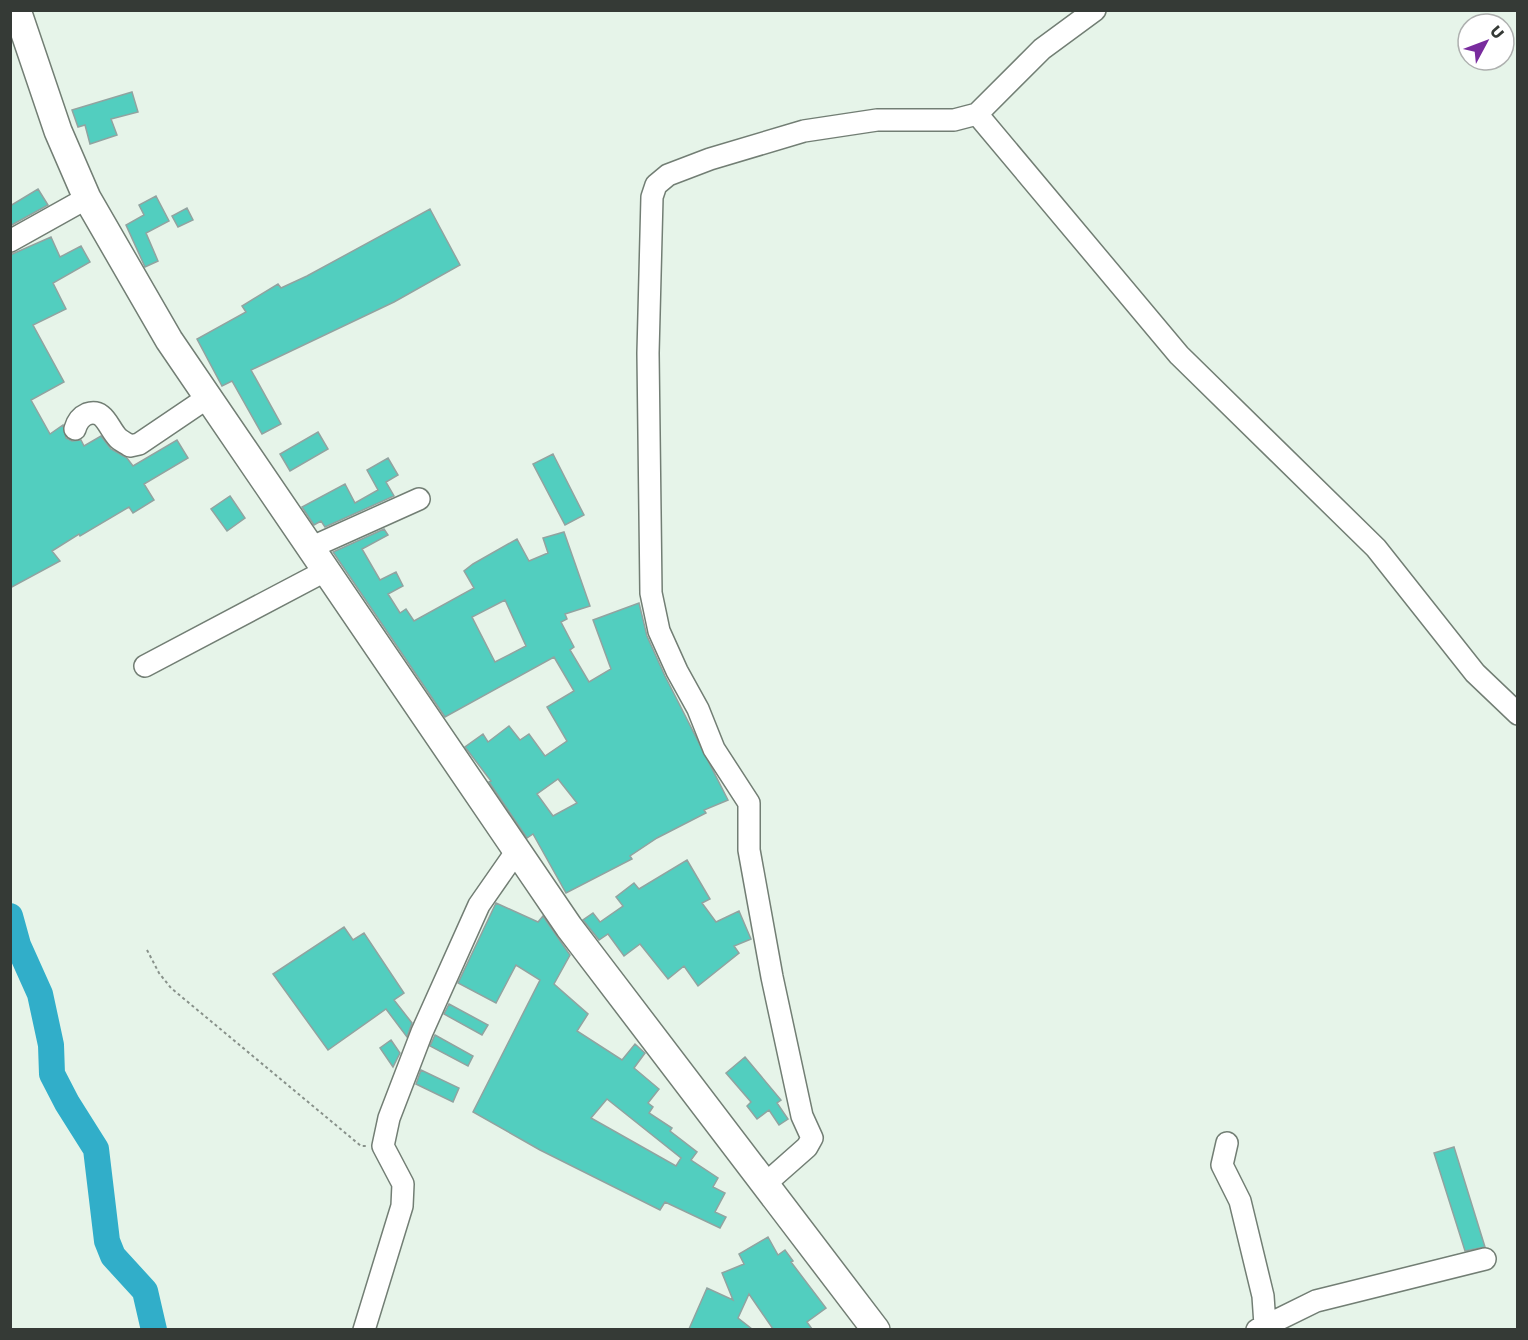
<svg xmlns="http://www.w3.org/2000/svg" width="1528" height="1340" viewBox="0 0 1528 1340" font-family="Poppins,sans-serif">
  <style>
    .lines { fill: none; stroke-linecap: round; stroke-linejoin: round }
    .river { stroke: #31aec9; stroke-width: 26 }
    .building { fill: #52cebf; stroke: #91a3a0; stroke-width: 1.5; fill-rule: evenodd }
    .minor-casing { stroke: #727e74; stroke-width: 24 }
    .major-casing { stroke: #727e74; stroke-width: 30 }
    .path { stroke: #88918a; stroke-width: 2; stroke-dasharray: 3 3; stroke-linecap: butt }
    .minor { stroke: #fff; stroke-width: 21 }
    .major { stroke: #fff; stroke-width: 27 }
  </style>
  <rect width="100%" height="100%" fill="#e6f4e9"/>
  <g class="lines">
    <path class="river" d="M10,916l8,29 22,49 11,51 1,29 15,29 29,46 11,92 6,15 32,35 9,39"/>
  </g>
  <path class="building" d="M132,92l6,20 -27,7 6,16 -27,9 -5,-19 -7,2 -6,-17z
    M38,189l10,16 -38,21v-20z
    M156,196l13,25 -23,12 12,28 -13,6 -19,-42 18,-10 -5,-10z
    M187,208l6,12 -15,7 -6,-11z
    M430,209l30,56 -66,37 -143,68 30,54 -19,10 -30,-53 -10,5 -25,-47 49,-27 -4,-6 36,-22 3,4 26,-12z
    M51,237l9,20 21,-11 9,16 -37,21 13,26 -33,16 31,57 -33,18 19,34 13,-9 3,13 6,3 9,-1 3,6 17,-10 10,13 16,9 6,8 44,-26 11,18 -44,26 10,16 -21,13 -4,-6 -49,29 -1,-2 -27,17 8,10 -50,27v-333z
    M318,432l10,17 -38,22 -10,-17z
    M553,454l31,61 -19,10 -32,-61z
    M388,458l10,17 -12,7 8,14 -69,31 -4,-6 -7,4 -12,-18 43,-23 10,19 23,-13 -11,-20z
    M230,496l15,22 -18,13 -16,-22z
    M384,529l4,6 -26,14 18,31 16,-8 7,14 -15,8 12,19 6,-4 8,12 60,-33 -10,-17 9,-7 44,-25 12,22 19,-8 -5,-15 21,-6 26,74 -25,8 2,5 -6,3 13,25 -4,3 19,32 22,-13 -18,-49 46,-17 8,33 18,40 63,124 -24,10 2,3 -49,25 -27,18 2,3 -66,34 -33,-59 -6,4 -38,-56 2,-1 -26,-34 18,-13 5,8 21,-16 11,14 9,-6 16,22 22,-15 -20,-34 27,-16 -20,-34 -109,60 -112,-165zM505,600l21,46 -31,16 -23,-45zM558,779l19,24 -24,13 -16,-22z
    M687,860l23,39 -8,4 14,19 23,-11 12,28 -17,7 5,7 -41,33 -14,-20 -16,13 -28,-35 -16,12 -16,-22 -9,6 -16,-20 10,-7 7,9 23,-16 -7,-9 18,-14 5,6z
    M496,903l42,19 5,-6 27,39 -16,29 34,30 -11,17 45,29 13,-16 10,9 -11,15 25,21 -11,14 5,4 -4,6 23,15 -2,3 27,21 -6,8 27,18 -5,9 12,6 -10,19 11,5 -6,11 -55,-26 -5,8 -120,-60 -67,-38 67,-132 -24,-15 -20,38 -38,-20zM607,1099l74,59 -5,8 -85,-48z
    M344,927l9,13 11,-7 40,60 -10,7 18,23 -5,14 -21,-28 -58,41 -55,-76z
    M449,1004l39,21 -6,10 -38,-21z
    M435,1035l38,21 -5,10 -38,-20z
    M391,1040l9,13 -7,14 -13,-19z
    M745,1057l36,43 -4,3 11,16 -9,6 -10,-15 -12,9 -10,-13 4,-4 -25,-29z
    M421,1070l38,18 -6,14 -37,-18z
    M1454,1147l31,100 -20,4 -31,-98z
    M768,1237l10,18 7,-5 8,11 -2,1 35,46 -19,14 5,7h-39l-24,-35 -11,24 14,11h-63l18,-41 26,12 -11,-27 22,-9 -5,-10z"/>
  <g class="lines">
    <defs>
      <path id="minor" d="M977,114l202,241 197,193 99,125 43,41
        M10,241l77,-43
        M75,429c2,-7 5,-12 12,-15 18,-6 21,14 31,24 3,3 8,5 12,8l9,-2 68,-46
        M310,548l109,-49
        M145,666l180,-95
        M1227,1143l-5,22 18,36 23,95 2,29
        M765,1184l42,-37 5,-9 -10,-22 -30,-139 -23,-127v-47l-35,-54 -16,-40 -21,-38 -18,-40 -8,-38 -3,-240 4,-156 4,-12 12,-10 42,-16 94,-28 73,-11h77l23,-6 65,-65 53,-39
        M364,1330l38,-124 1,-22 -20,-38 6,-28 33,-86 57,-127 39,-56
        M1257,1330l59,-29 169,-42"/>
      <path id="major" d="M17,10l41,121 29,67 82,142 400,587 307,403"/>
    </defs>
    <use href="#minor" class="minor-casing"/>
    <use href="#major" class="major-casing"/>
    <path class="path" d="M147,950l12,23 12,15 190,158h5"/>
    <use href="#minor" class="minor"/>
    <use href="#major" class="major"/>
  </g>
  <rect width="1528" height="1340" fill="none" stroke="#353a36" stroke-width="24"/>
  <g transform="translate(1486 42) rotate(49)"><circle r="28" fill="#ffffff" stroke="#aeb0af" stroke-width="1.5"/>
  <path d="M0-4.5L10 22L0 15L-10 22Z" fill="#792c9e"/>
  <text y="-9" font-size="16" font-weight="bold" text-anchor="middle" fill="#353a36">U</text>
  </g>
</svg>
